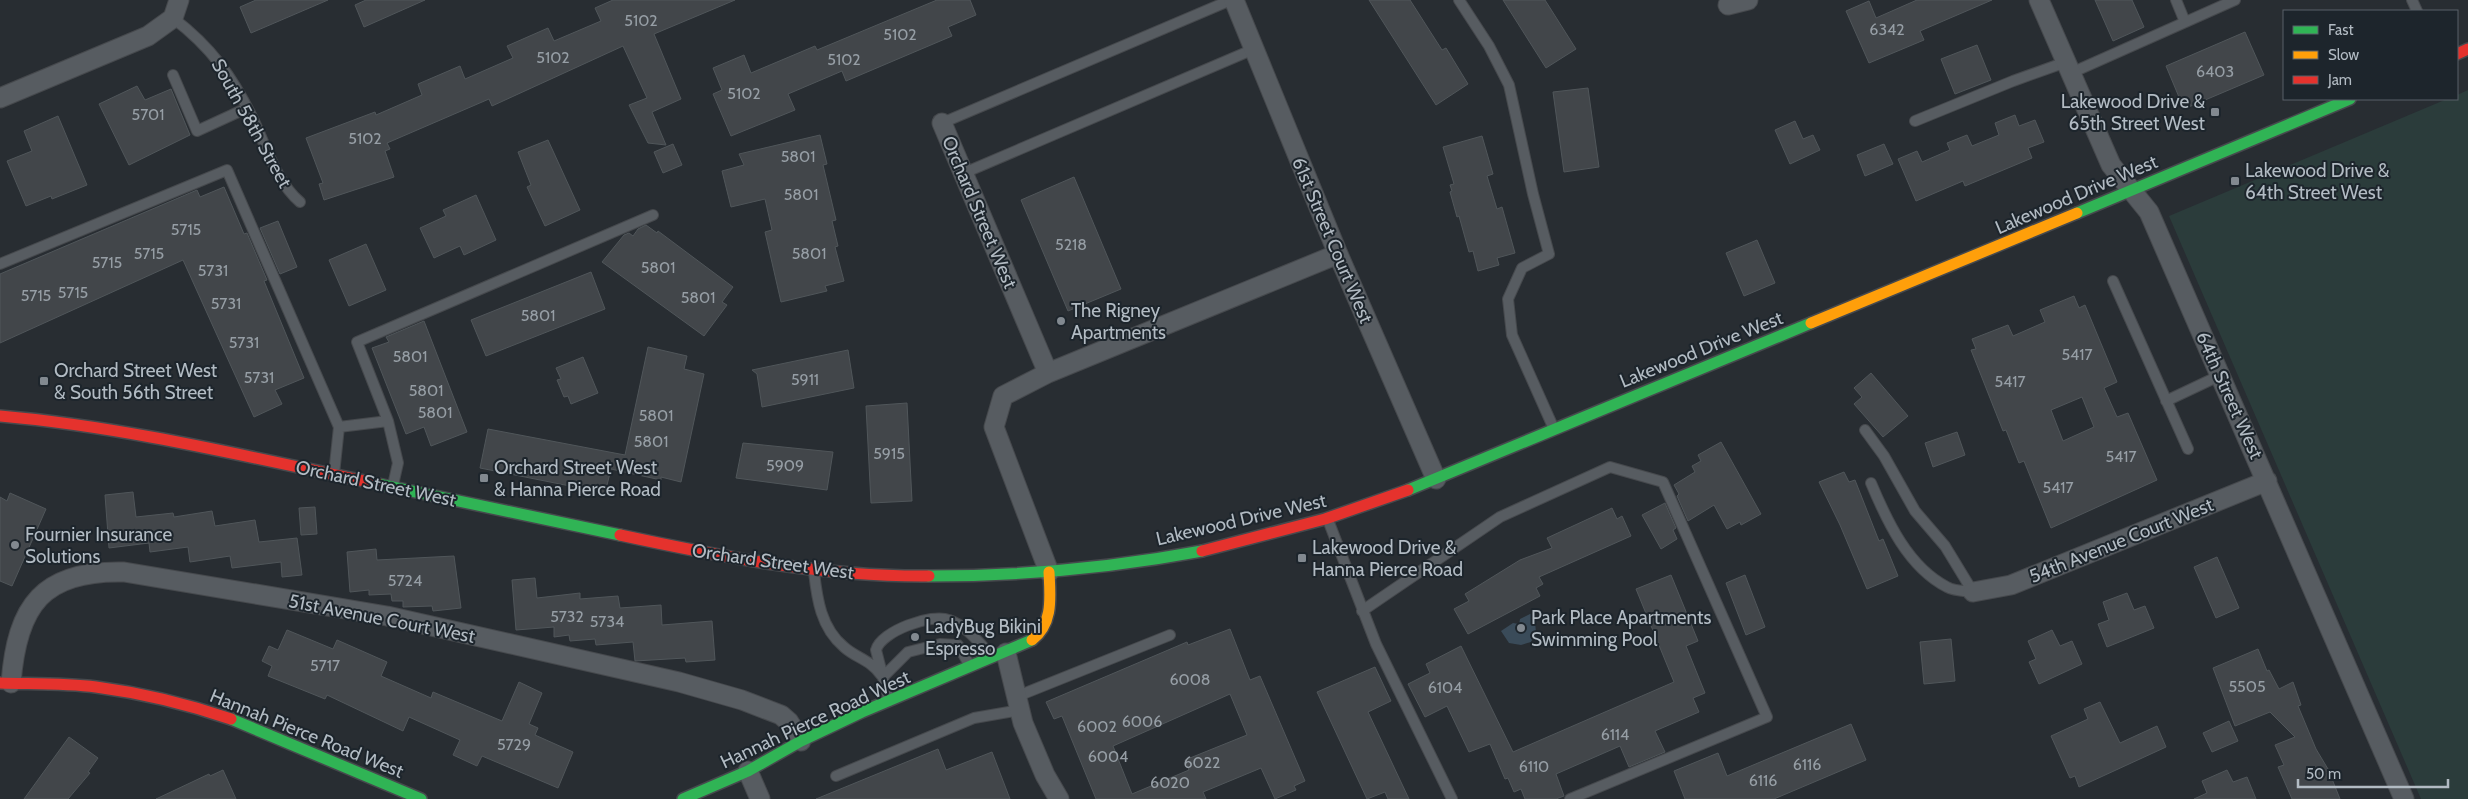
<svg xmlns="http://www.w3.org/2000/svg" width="2468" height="799" viewBox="0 0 2468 799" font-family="Cabin,sans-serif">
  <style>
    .green { fill: #2b3c3b }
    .water { fill: #3a4b59 }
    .building { fill: #42464a; stroke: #50565a; fill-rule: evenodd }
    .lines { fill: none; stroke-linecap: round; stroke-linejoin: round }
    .lane-casing { stroke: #46494d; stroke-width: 12 }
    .street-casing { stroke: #46494d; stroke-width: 21 }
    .fast-casing { stroke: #46494d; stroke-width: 14 }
    .slow-casing { stroke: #46494d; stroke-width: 14 }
    .jam-casing { stroke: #46494d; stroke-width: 14 }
    .lane { stroke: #575c61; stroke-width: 10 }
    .street { stroke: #575c61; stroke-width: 19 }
    .fast { stroke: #30b455; stroke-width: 11 }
    .slow { stroke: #ff9f0a; stroke-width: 11 }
    .jam { stroke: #e5322d; stroke-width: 11 }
    .poi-dot { fill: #828990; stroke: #1d252c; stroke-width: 2 }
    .labels { text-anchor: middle; stroke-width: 4; stroke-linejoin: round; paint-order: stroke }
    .number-label { font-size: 16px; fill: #969ea5 }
    .poi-label { font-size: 19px; fill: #b2bbc3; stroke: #1d252c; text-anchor: start }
    .street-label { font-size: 19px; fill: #b2bbc3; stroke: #1d252c }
  </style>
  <rect width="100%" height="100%" fill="#282d32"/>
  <path class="green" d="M2468,90v709h-47l-252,-583 278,-117h10v-4z"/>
  <path class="water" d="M1534,612l2,20 -5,10 -10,3 -12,-2 -8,-12 12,-8 6,1 1,-5z"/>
  <path class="building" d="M256,0h72l-77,33 -11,-26z
    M366,0h59l-61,27 -9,-22z
    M613,0h122l-81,34 27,65 -29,13 14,33 -18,-2 -19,-38 18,-7 -24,-52 -131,60 -3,-7 -102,44 3,6 -5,2 9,26 -70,23 -5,-16 4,-1 -17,-45 69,-26 1,3 46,-20 -4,-11 42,-18 5,13 48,-21 -6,-12 41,-18 6,13 47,-20 -6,-13z
    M937,0h33l6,15 -28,12 4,9 -106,45 -4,-10 -54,23 7,16 -64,26 -18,-42 9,-4 -9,-22 31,-13 7,18 64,-27 2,4z
    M1369,0h41l32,50 4,-2 22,36 -32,21z
    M1503,0h42l31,49 -30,19z
    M1917,0h75l-72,31 4,9 -55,23 -23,-52 23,-10 7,17z
    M2095,0h37l12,27 -31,14z
    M2245,32l19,43 -80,34 -18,-43z
    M1977,45l14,35 -36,14 -14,-35z
    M137,86l8,14 26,-11 19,46 -61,30 -30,-61z
    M1588,88l11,79 -35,5 -11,-80z
    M2015,115l4,11 16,-6 9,22 -16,6 4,10 -67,28 -2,-5 -47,20 -18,-42 19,-8 5,11 28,-12 -3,-7 20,-8 5,11 27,-11 -4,-12z
    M58,116l29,69 -35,14 -1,-3 -25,10 -19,-45 25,-10 -8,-20z
    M1795,121l8,18 10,-4 7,15 -30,14 -15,-34z
    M820,135l7,29 -4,1 13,55 -4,1 6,25 -3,1 9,34 -19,5 2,5 -46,11 -16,-70 7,-2 -7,-31 -34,8 -9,-36 22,-6 -5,-11z
    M1482,136l11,38 -6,2 10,33 5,-2 13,46 -18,5 2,7 -21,6 -5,-20 -4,1 -10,-36 -2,1 -7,-25 2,-1 -2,-6 4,-1 -11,-37z
    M548,140l32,70 -35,16 -18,-39 4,-2 -13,-33z
    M673,144l9,21 -19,8 -9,-21z
    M1884,144l9,20 -28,12 -8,-21z
    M1074,177l47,112 -53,22 -47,-111z
    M224,187l20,47 3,-1 20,47 -3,1 40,97 -29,12 7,14 -28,13 -71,-157 -183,83v-69l197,-84 3,7z
    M476,195l20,45 -32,15 -4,-9 -26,12 -14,-30 26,-12 -3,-6z
    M278,221l19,46 -17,7 -20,-46z
    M646,225l11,8 1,-2 75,56 -11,15 5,3 -23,31 -102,-74 22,-27 5,-2 4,3 5,-7z
    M1757,240l18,43 -31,13 -18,-43z
    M366,244l20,46 -37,16 -20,-46z
    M591,272l14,37 -119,47 -15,-36z
    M2074,296l5,12 6,-3 32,77 -13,6 13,29 11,-4 29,67 -106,48 -27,-67 -5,2 -13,-33 -3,1 -32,-81 5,-1 -4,-10 36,-14 5,11 32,-14 -5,-12zM2082,397l12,30 -31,14 -12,-31z
    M424,321l43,111 -36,14 -7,-19 -18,7 -34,-86 17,-6 -3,-5z
    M648,347l39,9 -3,13 20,5 -23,108 -20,-5v3l-50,-11 -6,24 -125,-25 8,-39 137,26z
    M848,350l6,38 -92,19 -5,-33 -5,-4z
    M583,357l15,36 -27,11 -3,-8 -4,1 -7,-17 4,-1 -5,-11z
    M1871,373l37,43 -25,21 -29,-33 8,-7 -8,-9z
    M907,403l5,98 -41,2 -5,-97z
    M1957,432l8,23 -32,12 -8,-24z
    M1721,442l40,72 -20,11 -1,-3 -13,7 -13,-24 -26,16 -11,-25 2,-2 -5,-9 21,-13 -3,-6 9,-5 -3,-6z
    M743,443l90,9 -6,38 -91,-12z
    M1844,472l5,10 6,-2 24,61 4,-2 15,37 -31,13 -27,-64 -21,-43z
    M133,492l3,25 37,-4 1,4 38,-6 3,15 40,-6 4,22 38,-4 5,37 -20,2 -1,-15 -49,6 -2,-12 -40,6 -2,-15 -38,5 -1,-9 -40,5 -4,-53z
    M10,493l36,16 -34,77 -12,-5v-84l7,4z
    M1665,503l11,25 -3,2 4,9 -16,10 -19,-34z
    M315,507l2,27 -16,1 -2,-27z
    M1612,508l5,11 5,-3 9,20 -92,41 4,7 -7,4 4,8 -72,38 -14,-25 15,-8 -4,-7 55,-34 32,-12 -5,-10z
    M376,549l1,11 77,-4 7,52 -28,3 -1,-5 -29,1v-6h-11l-1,-7 -22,1v-5l-19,2 -3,-40z
    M2217,557l22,51 -23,10 -22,-51z
    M1671,575l27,66 -12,5 19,47 -12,5 6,14 -44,19 10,21 -36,15 -9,-21 -64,28 8,22 -8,3h-31l-4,-10 -7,3 -6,-14 -3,1 -15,-35 -21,8 -22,-46 -22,11 -17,-33 22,-11 -4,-9 35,-18 52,106 161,-70 -38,-93z
    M1745,575l20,52 -19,8 -20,-52z
    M535,578l2,20 43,-5v6l38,-3 2,12 41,-3 1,20 50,-4 3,39 -29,2 -1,-4 -50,3 -2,-19 -37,3 -1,-6 -25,2 -1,-6 -15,2v-10l-38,3 -4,-50z
    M2127,593l7,17 11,-4 9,22 -47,19 -9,-23 11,-4 -6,-18z
    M1230,629l20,51 10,-4 45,105 -11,5 2,4 -21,9 -14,-31 -58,24 3,7h-110l-34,-83 -8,3 -8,-17 141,-60 1,3zM1230,694l17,41 -62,25 4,10 -57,24 -19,-48z
    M287,630l46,19 4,-9 50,22 -6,14 50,22 2,-6 69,29 17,-39 23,11 -13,31 9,4 -3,7 38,17 -15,36 -76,-32 -5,10 -24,-11 7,-15 -51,-23 -6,14 -76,-36 -2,4 -57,-23 4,-10 -10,-5 7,-15 9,4z
    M2052,630l8,16 12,-5 10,23 -43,20 -10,-22 7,-3 -8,-18z
    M1951,639l4,42 -31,3 -4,-42z
    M2258,649l9,22 2,-1 10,19 14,-7 8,23 -3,1 18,43 12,20 12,30h-48l-14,-32 6,-2 -9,-20 20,-8 -25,-25 -35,14 -22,-58z
    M1375,667l16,34 -23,11 41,87h-21l-3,-7 -18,7 -50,-107z
    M2100,702l20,41 37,-17 9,21 -87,40 -4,-11 -5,2 -19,-42 37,-17 -4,-10z
    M2229,721l9,20 -26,11 -9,-19z
    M1851,724l15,36 -92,39h-89l-11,-28 44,-18 9,23z
    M69,737l29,21 -10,14 2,1 -22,26h-44z
    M938,749l8,21 46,-18 18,47h-194z
    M223,770l13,29h-80l53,-25 1,2z
    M2227,770l6,12 14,-5 9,22h-62l13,-6 -5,-12z"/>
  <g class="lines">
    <defs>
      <path id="lane" d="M1459,0l30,46 20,39 24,109 16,60 -27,14 -14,31 4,36 42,94
        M2176,0l9,22
        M2412,0l5,11
        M173,18c38,29 59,58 80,101 13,27 24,64 47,83
        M2071,73l164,-73
        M173,75l24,56 50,-23
        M1915,121l98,-40 53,-19
        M942,123l289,-123
        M964,173l290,-124
        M0,264l227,-94 112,257 -5,47
        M2113,281l75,168
        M2166,401l55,-26
        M339,427l49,-6
        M1865,430l19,26 31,55 30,35 28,46
        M1871,483c16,38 37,84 76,104 7,4 18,4 26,5
        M393,485l5,-22 -10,-42 -31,-79 296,-127
        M1328,520l48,124 76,155
        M814,572c3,27 7,56 30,75 12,11 27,13 37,28
        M1362,611l138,-94 110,-50 53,15 104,235 -197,82
        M883,677l25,-25 32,-8 18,1 12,21
        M1018,696l152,-61
        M889,701l-13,-51c5,-19 56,-37 73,-30 18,6 31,24 44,37
        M836,776l138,-58 46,-8"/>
      <path id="street" d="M1234,0l104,254 98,225
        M2039,0l72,165 38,47 255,587
        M1728,5l20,-5
        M0,98l148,-62 25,-18 6,-18
        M942,123l106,250 -45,23 -9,31 55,145
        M1048,373l290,-119
        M1973,592l38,-7 256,-104
        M1006,653l17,70 22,52 14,24
        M11,683c6,-78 32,-113 113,-111l263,44 292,66 63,18 39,15 8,7 12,19
        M748,771l12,28"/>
      <path id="fast" d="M2077,213l273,-114
        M378,484l242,51
        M1408,490l403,-167
        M929,576c92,0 182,-8 273,-25
        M231,719l190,80
        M683,799l65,-28 53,-30 61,-29 170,-72"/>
      <path id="slow" d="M1811,323l266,-110
        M1032,640c22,-17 18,-44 17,-68"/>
      <path id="jam" d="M2457,54l11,-5
        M0,416c127,11 253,42 378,68
        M620,535c102,22 205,42 309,41
        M1202,551l123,-32 83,-29
        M0,683c32,1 65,0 96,4 46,6 91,17 135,32"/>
    </defs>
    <use href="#lane" class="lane-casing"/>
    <use href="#street" class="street-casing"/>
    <use href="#fast" class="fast-casing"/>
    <use href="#slow" class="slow-casing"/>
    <use href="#jam" class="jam-casing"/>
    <use href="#lane" class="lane"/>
    <use href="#street" class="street"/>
    <use href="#fast" class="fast"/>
    <use href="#slow" class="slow"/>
    <use href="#jam" class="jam"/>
  </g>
  <g class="poi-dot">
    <rect x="2210" y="107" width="10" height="10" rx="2.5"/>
    <rect x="2230" y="176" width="10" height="10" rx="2.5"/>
    <circle cx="1061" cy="321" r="5"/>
    <rect x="39" y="376" width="10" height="10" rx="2.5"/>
    <rect x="479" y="473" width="10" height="10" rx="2.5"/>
    <circle cx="15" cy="545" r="5"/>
    <rect x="1297" y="553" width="10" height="10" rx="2.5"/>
    <circle cx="1521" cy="628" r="5"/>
    <circle cx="915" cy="637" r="5"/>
  </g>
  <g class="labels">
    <g class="number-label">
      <text x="641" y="26">5102</text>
      <text x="1887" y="35">6342</text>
      <text x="900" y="40">5102</text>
      <text x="553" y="63">5102</text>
      <text x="844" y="65">5102</text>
      <text x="2215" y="77">6403</text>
      <text x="744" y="99">5102</text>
      <text x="148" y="120">5701</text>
      <text x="365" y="144">5102</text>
      <text x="798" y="162">5801</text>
      <text x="801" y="200">5801</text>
      <text x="186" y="235">5715</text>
      <text x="1071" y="250">5218</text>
      <text x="149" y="259">5715</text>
      <text x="809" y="259">5801</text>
      <text x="107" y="268">5715</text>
      <text x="658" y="273">5801</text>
      <text x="213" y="276">5731</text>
      <text x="73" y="298">5715</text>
      <text x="36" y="301">5715</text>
      <text x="698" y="303">5801</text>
      <text x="226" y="309">5731</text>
      <text x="538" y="321">5801</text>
      <text x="244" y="348">5731</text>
      <text x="2077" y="360">5417</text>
      <text x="410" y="362">5801</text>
      <text x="259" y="383">5731</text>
      <text x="805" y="385">5911</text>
      <text x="2010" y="387">5417</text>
      <text x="426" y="396">5801</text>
      <text x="435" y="418">5801</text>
      <text x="656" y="421">5801</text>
      <text x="651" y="447">5801</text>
      <text x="889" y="459">5915</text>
      <text x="2121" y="462">5417</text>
      <text x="785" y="471">5909</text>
      <text x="2058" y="493">5417</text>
      <text x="405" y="586">5724</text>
      <text x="567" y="622">5732</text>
      <text x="607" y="627">5734</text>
      <text x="325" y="671">5717</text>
      <text x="1190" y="685">6008</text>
      <text x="2247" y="692">5505</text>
      <text x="1445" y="693">6104</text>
      <text x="1142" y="727">6006</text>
      <text x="1097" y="732">6002</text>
      <text x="1615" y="740">6114</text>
      <text x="514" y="750">5729</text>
      <text x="1108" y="762">6004</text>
      <text x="1202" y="768">6022</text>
      <text x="1807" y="770">6116</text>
      <text x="1534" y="772">6110</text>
      <text x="1763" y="786">6116</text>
      <text x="1170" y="788">6020</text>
    </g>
    <g class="poi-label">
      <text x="2205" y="108" text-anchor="end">Lakewood Drive &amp;<tspan x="2205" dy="22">65th Street West</tspan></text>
      <text x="2245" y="177">Lakewood Drive &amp;<tspan x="2245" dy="22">64th Street West</tspan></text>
      <text x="1071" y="317">The Rigney<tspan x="1071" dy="22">Apartments</tspan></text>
      <text x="54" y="377">Orchard Street West<tspan x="54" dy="22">&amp; South 56th Street</tspan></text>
      <text x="494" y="474">Orchard Street West<tspan x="494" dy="22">&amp; Hanna Pierce Road</tspan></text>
      <text x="25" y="541">Fournier Insurance<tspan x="25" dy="22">Solutions</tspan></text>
      <text x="1312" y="554">Lakewood Drive &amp;<tspan x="1312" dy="22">Hanna Pierce Road</tspan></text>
      <text x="1531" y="624">Park Place Apartments<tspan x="1531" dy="22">Swimming Pool</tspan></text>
      <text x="925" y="633">LadyBug Bikini<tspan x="925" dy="22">Espresso</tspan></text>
    </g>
    <g class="street-label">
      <text transform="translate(252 123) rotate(61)" y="7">South 58th Street</text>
      <text transform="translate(2076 194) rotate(-23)" y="7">Lakewood Drive West</text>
      <text transform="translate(980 212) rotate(67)" y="7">Orchard Street West</text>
      <text transform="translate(1333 240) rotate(67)" y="7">61st Street Court West</text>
      <text transform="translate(1701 349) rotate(-22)" y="7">Lakewood Drive West</text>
      <text transform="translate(2230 395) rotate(66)" y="7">64th Street West</text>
      <text transform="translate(376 483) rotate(12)" y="7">Orchard Street West</text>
      <text transform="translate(1241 519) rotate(-13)" y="7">Lakewood Drive West</text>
      <text transform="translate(2121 540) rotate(-22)" y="7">54th Avenue Court West</text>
      <text transform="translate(773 561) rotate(8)" y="7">Orchard Street West</text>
      <text transform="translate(382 618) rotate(11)" y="7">51st Avenue Court West</text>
      <text transform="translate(815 719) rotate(-25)" y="7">Hannah Pierce Road West</text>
      <text transform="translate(307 733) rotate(22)" y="7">Hannah Pierce Road West</text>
    </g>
  </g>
  <rect x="2283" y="10" width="175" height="90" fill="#1d252c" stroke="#596168"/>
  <rect x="2293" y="26" width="25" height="8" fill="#30b455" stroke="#596168"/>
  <text x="2328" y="35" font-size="15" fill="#b2bbc3">Fast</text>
  <rect x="2293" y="51" width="25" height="8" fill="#ff9f0a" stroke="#596168"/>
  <text x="2328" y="60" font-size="15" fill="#b2bbc3">Slow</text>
  <rect x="2293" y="76" width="25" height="8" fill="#e5322d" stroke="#596168"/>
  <text x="2328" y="85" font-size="15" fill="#b2bbc3">Jam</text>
  <path d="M2298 779v8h150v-8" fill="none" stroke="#b2bbc3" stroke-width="2.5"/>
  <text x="2306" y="779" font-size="15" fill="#b2bbc3" stroke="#1d252c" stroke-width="4" paint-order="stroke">50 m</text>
</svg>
